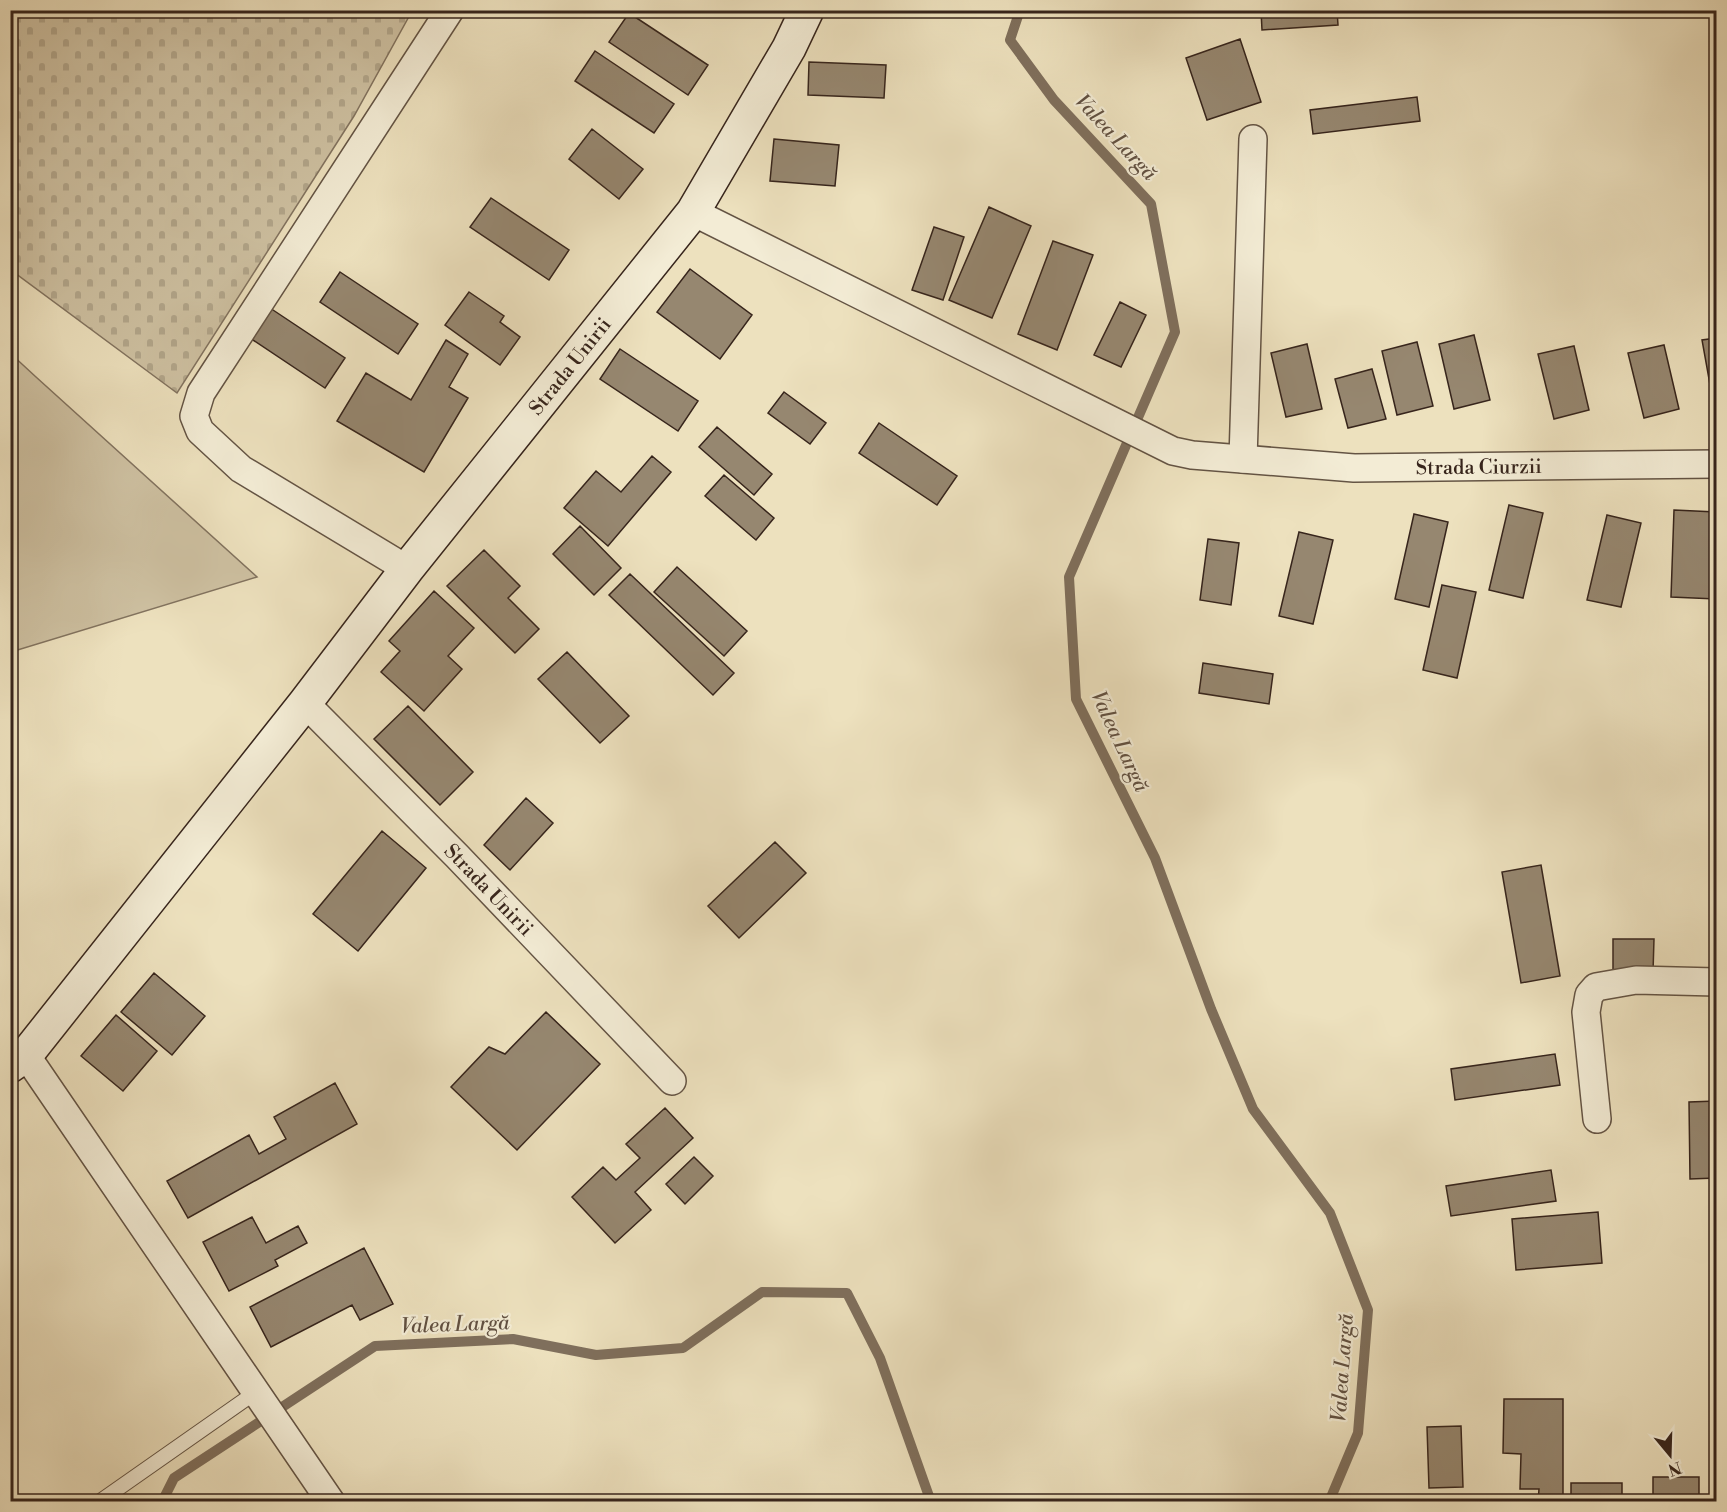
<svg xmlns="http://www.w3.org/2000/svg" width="1727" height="1512" viewBox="0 0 1727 1512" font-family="'Libre Bodoni',serif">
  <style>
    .grass { fill: #cec1a2; stroke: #82735f; stroke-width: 1.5 }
    .cemetery { fill: url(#cemetery-stones); stroke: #82735f; stroke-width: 1.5 }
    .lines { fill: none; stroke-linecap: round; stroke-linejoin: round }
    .stream { stroke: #7f6f5c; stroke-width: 10 }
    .building { fill: #968770; stroke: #37251c; stroke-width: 1.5 }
    .lane-casing { stroke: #645444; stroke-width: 16 }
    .street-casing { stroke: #645444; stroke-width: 30 }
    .secondary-casing { stroke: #37251c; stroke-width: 36 }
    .lane { stroke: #f3ecd5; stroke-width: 14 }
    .street { stroke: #f3ecd5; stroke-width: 27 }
    .secondary { stroke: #f3ecd5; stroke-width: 33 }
    .labels { text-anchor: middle; stroke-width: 4.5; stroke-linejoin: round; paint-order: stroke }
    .street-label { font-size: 20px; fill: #37251c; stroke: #f3ecd5 }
    .water-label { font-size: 21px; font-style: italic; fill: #615041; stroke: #f3ecd5 }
  </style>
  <defs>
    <pattern id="cemetery-stones" width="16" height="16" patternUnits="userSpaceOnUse" patternTransform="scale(1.5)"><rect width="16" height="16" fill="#cec1a2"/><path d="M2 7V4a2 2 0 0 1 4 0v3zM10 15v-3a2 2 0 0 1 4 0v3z" fill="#b2a68b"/></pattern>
  </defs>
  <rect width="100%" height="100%" fill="#ede1be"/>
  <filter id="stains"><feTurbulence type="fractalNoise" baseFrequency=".00333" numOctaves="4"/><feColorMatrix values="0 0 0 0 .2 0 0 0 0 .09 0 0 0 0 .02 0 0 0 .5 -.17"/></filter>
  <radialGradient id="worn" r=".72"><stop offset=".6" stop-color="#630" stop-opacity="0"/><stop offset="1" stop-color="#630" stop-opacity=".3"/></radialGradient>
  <path class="grass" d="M10,353l26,24 221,200 -246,75z"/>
  <path class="cemetery" d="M11,10l401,1 -58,105 -177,277 -166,-123z"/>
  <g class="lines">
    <path class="stream" d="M1020,10l-10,30 44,60 97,104 24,128 -106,245 7,122 79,159 56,151 42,100 77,104 38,97 -10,123 -29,69
      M162,1502l12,-24 201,-132 138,-7 83,16 87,-7 79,-56 85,1 33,65 51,144"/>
  </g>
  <path class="building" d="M1261,10h76l1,15 -76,5z
    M629,13l79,52 -20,30 -79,-53z
    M1240,39l21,63 -54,18 -21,-62z
    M595,51l79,53 -20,29 -79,-52z
    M809,62l77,3 -2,33 -76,-3z
    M1417,97l3,24 -107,13 -3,-24z
    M592,129l51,40 -24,30 -50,-40z
    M774,139l65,6 -4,41 -65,-5z
    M491,198l78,52 -20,30 -79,-53z
    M989,207l42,19 -39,92 -43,-18z
    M934,227l30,10 -21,63 -31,-10z
    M1053,241l40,14 -36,95 -39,-16z
    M690,269l62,46 -32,44 -63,-47z
    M340,272l78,52 -20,30 -78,-52z
    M469,292l35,24 -4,6 20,15 -20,28 -55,-40z
    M1120,302l26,13 -25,52 -27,-12z
    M267,306l78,52 -20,30 -78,-52z
    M1474,335l16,65 -36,9 -15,-65z
    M1716,338v80l-14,-78z
    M446,340l22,14 -19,33 19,11 -44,74 -87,-51 29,-48 45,27z
    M1417,342l16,64 -36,9 -15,-64z
    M1307,344l15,65 -36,8 -15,-64z
    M1664,345l15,64 -35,9 -16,-65z
    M1574,346l15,64 -35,9 -16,-65z
    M620,349l78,52 -20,30 -78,-52z
    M1372,369l14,50 -38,9 -13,-49z
    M784,392l42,31 -16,21 -42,-31z
    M879,423l78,53 -20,29 -78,-52z
    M717,427l55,47 -18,21 -55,-48z
    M652,456l19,16 -63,74 -44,-38 32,-37 25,21z
    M724,475l50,43 -18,22 -51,-44z
    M1509,505l34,8 -20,85 -34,-8z
    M1674,510l42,2v87l-45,-2z
    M1414,514l34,8 -19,85 -34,-8z
    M1607,515l34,8 -20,84 -34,-7z
    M580,526l41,42 -27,27 -41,-41z
    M1299,532l34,8 -20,84 -34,-8z
    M1208,539l31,4 -8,62 -31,-5z
    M484,550l36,36 -12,12 31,31 -24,24 -68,-67z
    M677,567l70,64 -23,25 -70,-64z
    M630,574l104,99 -21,22 -104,-100z
    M1442,585l34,7 -19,86 -34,-8z
    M434,591l40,37 -26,28 14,13 -38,42 -43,-39 19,-21 -11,-10z
    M567,652l62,64 -29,27 -62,-64z
    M1203,663l70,11 -4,30 -70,-11z
    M408,706l65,66 -33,33 -66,-66z
    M526,798l27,25 -43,47 -26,-25z
    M382,831l44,37 -68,83 -45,-37z
    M775,842l31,31 -67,65 -31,-32z
    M1541,865l19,111 -39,7 -19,-111z
    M1613,939h41l-1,33h-40z
    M154,973l51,43 -33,39 -51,-43z
    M546,1012l54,52 -83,86 -66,-63 38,-40 16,7z
    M116,1015l41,36 -34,40 -42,-35z
    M1555,1054l5,31 -105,15 -4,-31z
    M335,1083l22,41 -169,94 -21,-37 82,-46 10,19 27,-15 -12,-22z
    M1716,1101v77l-26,1 -1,-77z
    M665,1108l28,30 -58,54 16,18 -36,33 -43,-46 31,-30 13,13 24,-22 -14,-14z
    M694,1157l19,19 -28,28 -19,-20z
    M1551,1170l5,31 -105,15 -5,-30z
    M1598,1212l4,51 -86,7 -4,-51z
    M252,1217l14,26 32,-17 9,17 -32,17 3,6 -49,25 -26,-49z
    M364,1248l29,56 -33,16 -8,-15 -81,42 -21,-40z
    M1504,1399h59v103h-25l1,-13h-19l1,-35 -18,-1z
    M1461,1426l2,61 -34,1 -2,-61z
    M1653,1477h46v25h-46z
    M1571,1483h51v19h-51z"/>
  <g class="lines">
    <defs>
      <path id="lane" d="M99,1502l157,-110"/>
      <g id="street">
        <path id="s1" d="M693,212l480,239 19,4 162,13 362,-4"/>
        <path d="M1243,459l10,-320"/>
        <path d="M407,569l-166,-100 -41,-38 -6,-15 7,-23 249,-383"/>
        <path id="s2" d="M305,703l152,153 215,225"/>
        <path d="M26,1055l305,447"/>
        <path d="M1597,1119l-11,-107 3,-17 7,-8 40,-7 80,2"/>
      </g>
      <g id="secondary">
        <path id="s3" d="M10,1066l16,-11 279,-352 102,-134 286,-357 96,-164 18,-38"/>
      </g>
    </defs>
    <use href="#lane" class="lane-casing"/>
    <use href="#street" class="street-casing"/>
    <use href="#secondary" class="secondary-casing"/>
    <use href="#lane" class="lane"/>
    <use href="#street" class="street"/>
    <use href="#secondary" class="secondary"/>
  </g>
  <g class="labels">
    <g class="street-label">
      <text dy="7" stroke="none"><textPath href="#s3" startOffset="897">Strada Unirii</textPath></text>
      <text dy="7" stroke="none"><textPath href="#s1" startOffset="843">Strada Ciurzii</textPath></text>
      <text dy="7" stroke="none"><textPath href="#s2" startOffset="262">Strada Unirii</textPath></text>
    </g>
    <g class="water-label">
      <text transform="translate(1116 137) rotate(47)" y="7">Valea Largă</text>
      <text transform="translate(1120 741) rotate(65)" y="7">Valea Largă</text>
      <text transform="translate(455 1324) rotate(-2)" y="7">Valea Largă</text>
      <text transform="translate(1342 1368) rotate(-86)" y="7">Valea Largă</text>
    </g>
  </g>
  <rect width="1727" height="1512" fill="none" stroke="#ede1be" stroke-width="36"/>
  <rect x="12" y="12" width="1703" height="1488" fill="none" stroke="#37251c" stroke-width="3"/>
  <rect x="18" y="18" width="1691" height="1476" fill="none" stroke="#37251c" stroke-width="1.5"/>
  <g transform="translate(1670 1455) rotate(161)" stroke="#f3ecd5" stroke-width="4.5" paint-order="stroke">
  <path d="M0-4.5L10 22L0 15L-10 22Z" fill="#37251c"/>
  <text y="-9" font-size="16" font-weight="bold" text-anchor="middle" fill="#37251c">N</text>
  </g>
  <rect width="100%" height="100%" filter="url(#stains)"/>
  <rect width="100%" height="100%" fill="url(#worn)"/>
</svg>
